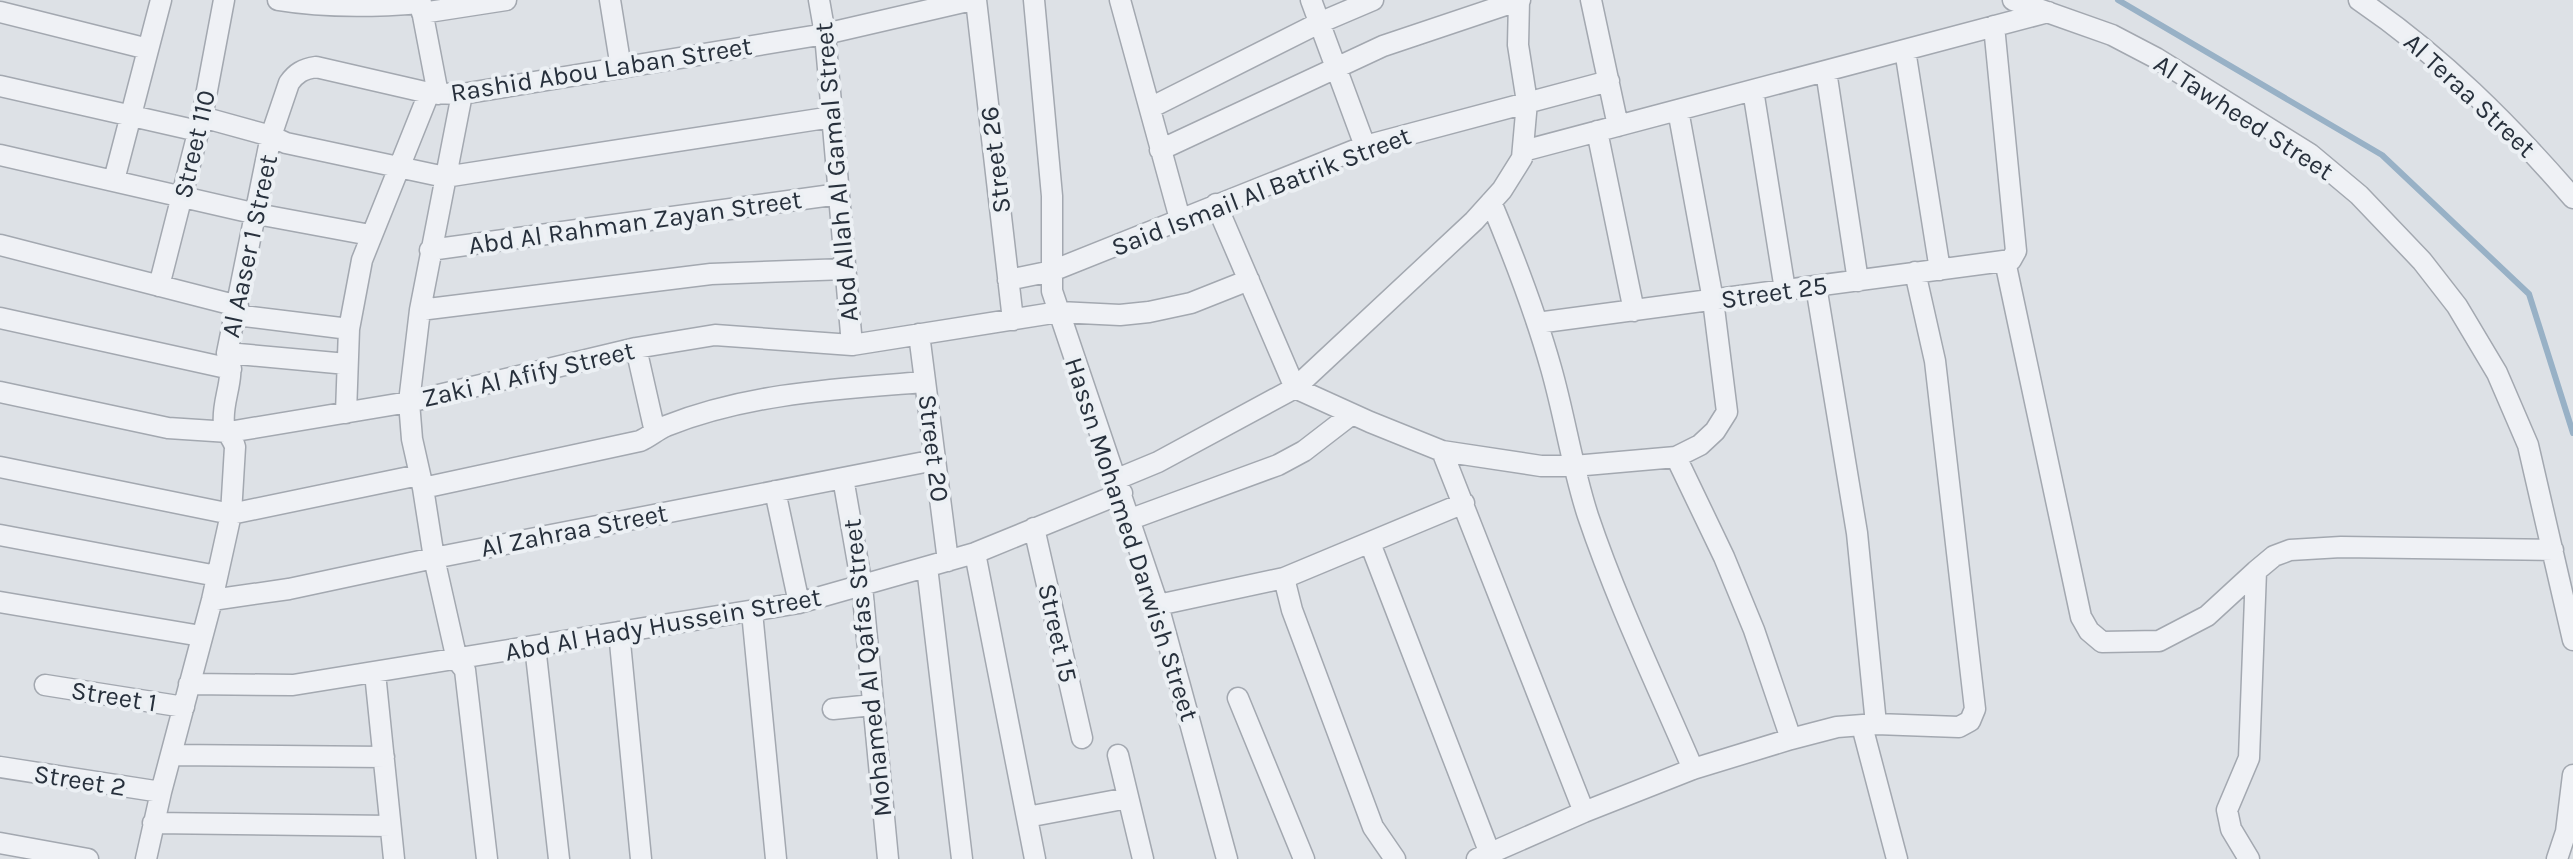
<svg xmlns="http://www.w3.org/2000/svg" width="2573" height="859" viewBox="0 0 2573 859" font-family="Karla,sans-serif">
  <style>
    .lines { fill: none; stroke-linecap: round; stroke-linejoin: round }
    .stream { stroke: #98b1c6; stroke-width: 6 }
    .minor-casing { stroke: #a3a8b0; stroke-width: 23 }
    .minor { stroke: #eff1f5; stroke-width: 20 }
    .labels { text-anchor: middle; stroke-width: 8; stroke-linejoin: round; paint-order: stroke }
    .street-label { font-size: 26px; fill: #27303c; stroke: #ecf0f4 }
  </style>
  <rect width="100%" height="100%" fill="#dde1e6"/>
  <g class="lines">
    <path class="stream" d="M2118,0l264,155 147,139 44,139"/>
    <defs>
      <path id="minor" d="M278,0c48,8 95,7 143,3
        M420,0l18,94
        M610,0l11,68
        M819,0l6,34 27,311
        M976,0l37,320
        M1034,0l18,196v95l106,314 69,254
        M1120,0l60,219
        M1311,0l54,146
        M1591,0l27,126
        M2013,0l99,35 44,23 154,96 49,41 63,66 35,45 40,67 31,72 45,195
        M2359,0c81,55 150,124 214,198
        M0,12l148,37
        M422,13l84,-13
        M1905,50l35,220
        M1826,71l32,210
        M0,86l198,45
        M1753,90l32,200
        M462,94l-42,216 -11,92 3,37 11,49 11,70 23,102 8,10 22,189
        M1150,108l169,-85 54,-23
        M202,117l69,19 15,7 159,34 387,-60
        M1597,131l37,180
        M1160,150l223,-104 137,-46
        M1523,151l525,-139
        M0,155l257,59 113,21
        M114,180l47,-180
        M1491,202c23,55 44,109 60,166 14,49 21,99 37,148 29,86 69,169 105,253
        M1216,204l79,184 75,34 72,29 99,15h33l102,-9 24,-12 15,-14 12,-19 -14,-112 -35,-190
        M0,245l238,61
        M430,250l409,-56
        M2005,261l76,356 8,14 13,11 57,-1 48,-25 49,-45 -7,187 -22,52 4,19 18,30
        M1008,280l44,-9 313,-125 244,-65
        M159,286l43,-169 22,-117
        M1816,286l41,247 19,191
        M420,310l291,-36 135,-5
        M236,315l113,14
        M0,318l231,51
        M1537,323l474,-63 5,-9 -22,-225
        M919,334l29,227
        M636,348l19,84
        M227,353l120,11
        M0,392l168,36 61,4 180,-30 227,-54 79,-13 137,10 207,-33 61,3 29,-3 42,-9 58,-23
        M346,413l3,-84 13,-69 67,-167
        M1442,451l142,361
        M1676,457l48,100 30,73 37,109
        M0,467l231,47 188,-39
        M843,478l19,108 26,273
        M1117,479l41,-17 137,-74 179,-167 28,-31 20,-32 5,-56 -9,-57 1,-45
        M423,488l217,-47c9,-4 17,-11 26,-15 83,-33 171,-37 259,-44
        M775,491l24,112
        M1131,519l147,-54 26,-14 48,-37
        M1034,528l48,210
        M0,535l217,41
        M1370,543l122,316
        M975,553l60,306
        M927,567l35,292
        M2256,571l18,-15 16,-6 51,-3 212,3
        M212,600l77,-11 145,-31 501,-98
        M0,602l201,34
        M1158,605l126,-27
        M752,612l24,247
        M619,632l22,227
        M535,646l24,213
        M375,673l19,186
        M189,684l104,1 506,-82 176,-50 147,-60
        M45,685l139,22
        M1238,698l66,161
        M833,709l40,-4
        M1862,726l35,133
        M172,755l212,2
        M1118,755l25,104
        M0,767l161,25
        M1027,817l101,-19
        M153,823l237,3
        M0,843l88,16
        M146,859l15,-67 51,-192 19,-86 4,-67c-2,-9 -10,-15 -11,-23 -3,-24 13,-47 3,-71l44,-217 18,-53c7,-10 14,-14 27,-16l113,26 33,1 363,-60 147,-34
        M1395,859l-22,-32 -81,-217 -8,-32 180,-75
        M1477,859l107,-47 109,-43 98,-30 46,-12 39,-3 83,3 11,-6 5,-12 -40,-348 -20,-89
        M2557,859l9,-27 7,-57"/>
    </defs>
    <use href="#minor" class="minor-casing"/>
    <use href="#minor" class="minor"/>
  </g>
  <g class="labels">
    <g class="street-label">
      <text transform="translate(601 69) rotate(-9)" y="9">Rashid Abou Laban Street</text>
      <text transform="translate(2470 95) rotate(43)" y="9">Al Teraa Street</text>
      <text transform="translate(2244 117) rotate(33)" y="9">Al Tawheed Street</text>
      <text transform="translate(194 144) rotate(-77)" y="9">Street 110</text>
      <text transform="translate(995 160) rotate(-97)" y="9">Street 26</text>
      <text transform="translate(836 172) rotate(-95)" y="9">Abd Allah Al Gamal Street</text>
      <text transform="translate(1261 191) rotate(-21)" y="9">Said Ismail Al Batrik Street</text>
      <text transform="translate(635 222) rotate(-8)" y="9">Abd Al Rahman Zayan Street</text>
      <text transform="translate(249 246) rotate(-78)" y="9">Al Aaser 1 Street</text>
      <text transform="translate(1774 292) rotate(-8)" y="9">Street 25</text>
      <text transform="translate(528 374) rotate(-13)" y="9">Zaki Al Afify Street</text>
      <text transform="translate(934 448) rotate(83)" y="9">Street 20</text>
      <text transform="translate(574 530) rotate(-11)" y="9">Al Zahraa Street</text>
      <text transform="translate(1132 539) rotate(72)" y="9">Hassn Mohamed Darwish Street</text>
      <text transform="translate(663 624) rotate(-10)" y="9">Abd Al Hady Hussein Street</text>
      <text transform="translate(1058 633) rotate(77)" y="9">Street 15</text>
      <text transform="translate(867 668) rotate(-96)" y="9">Mohamed Al Qafas Street</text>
      <text transform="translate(114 696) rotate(9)" y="9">Street 1</text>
      <text transform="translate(80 780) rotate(9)" y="9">Street 2</text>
    </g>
  </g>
</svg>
